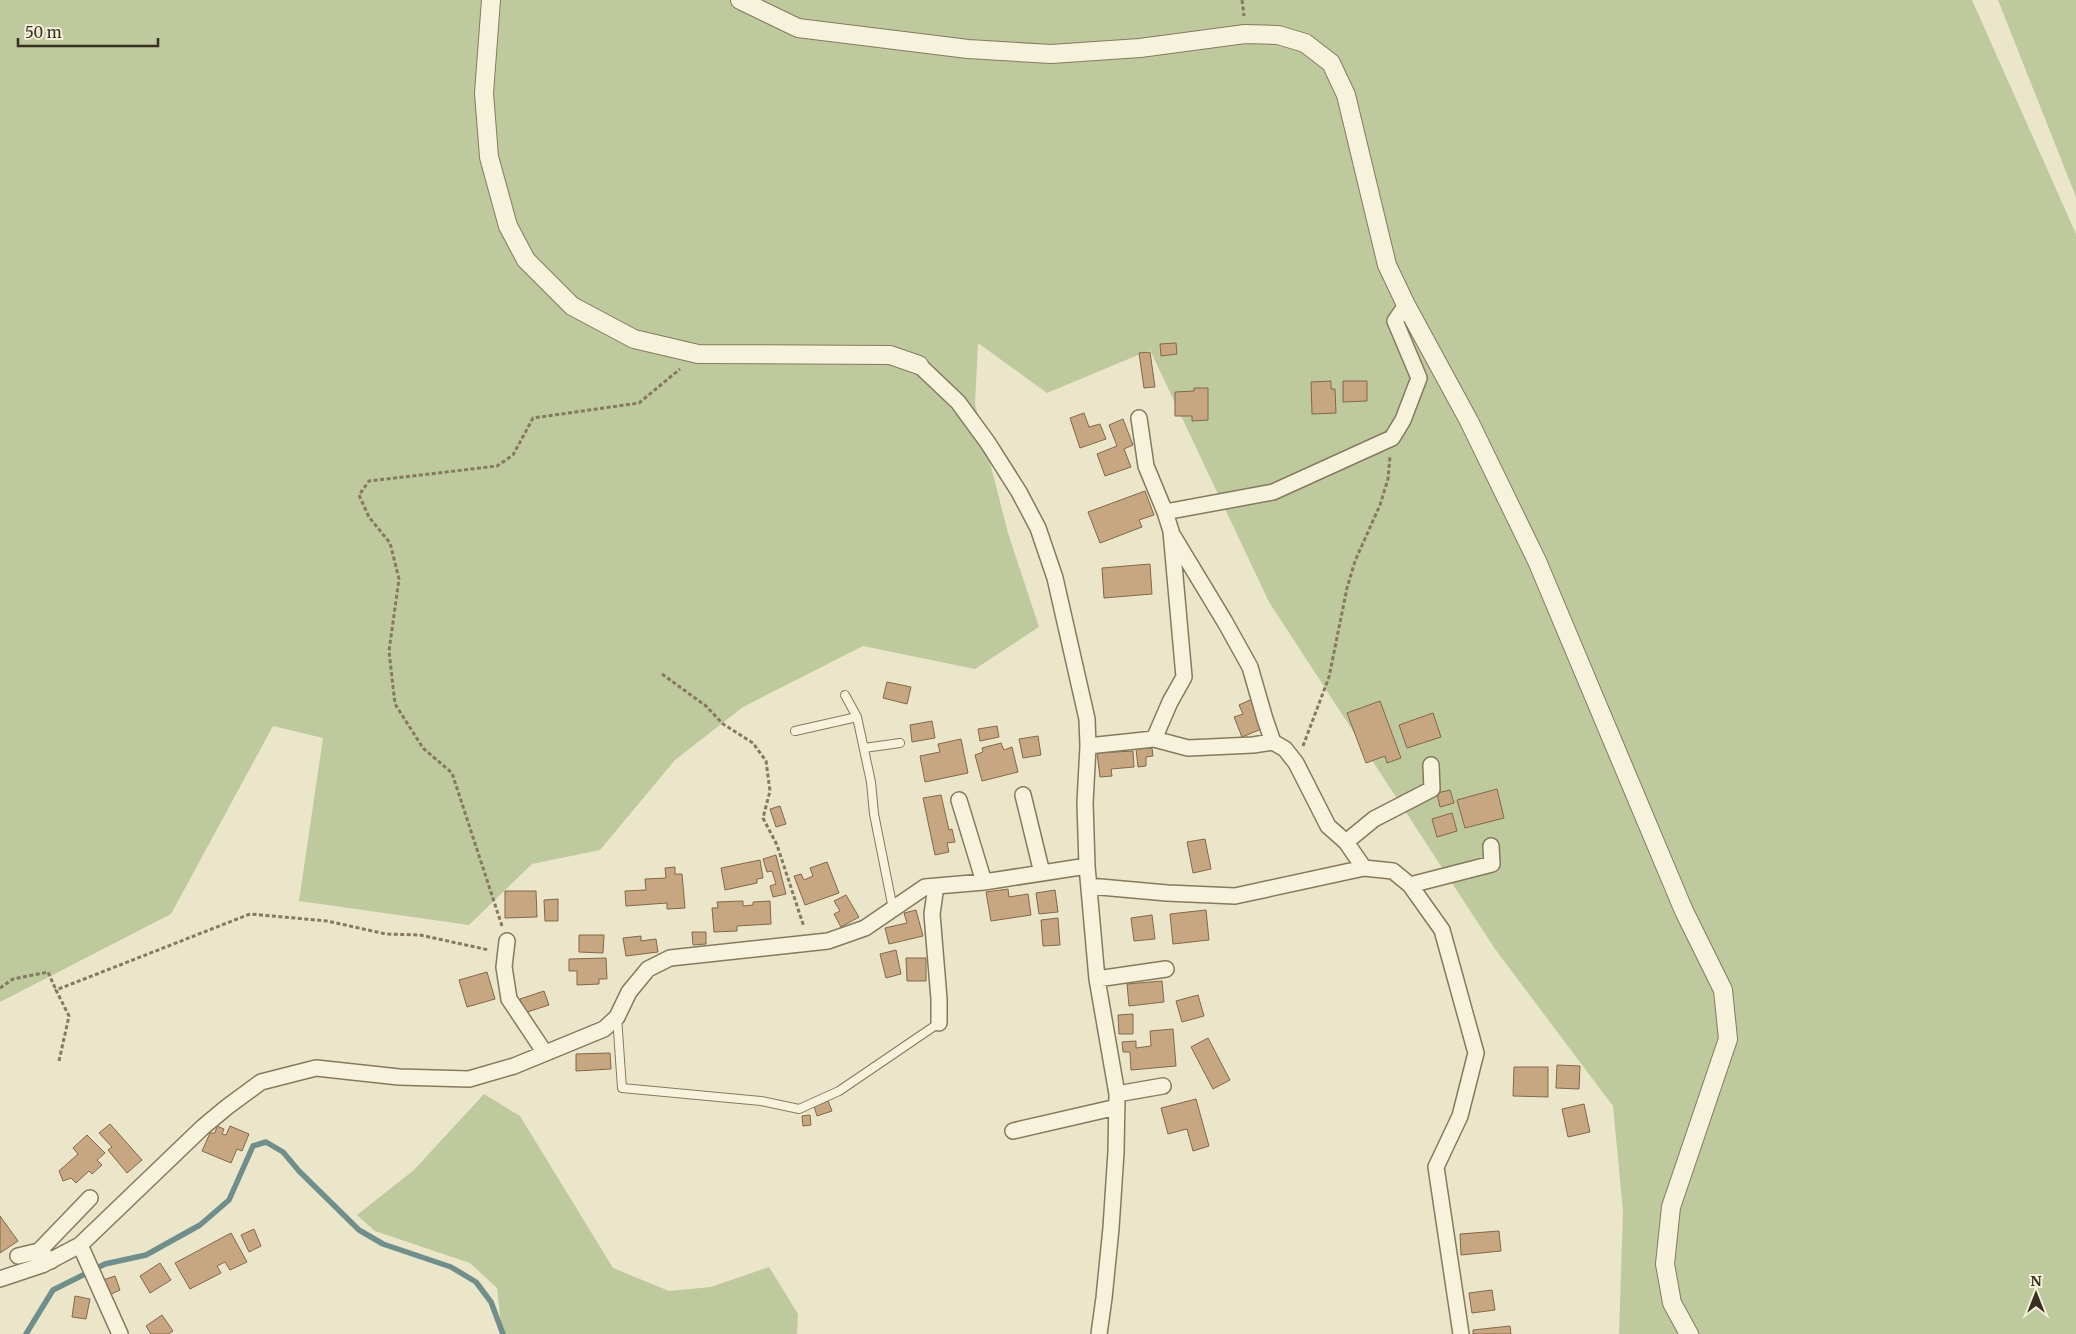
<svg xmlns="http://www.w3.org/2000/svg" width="2076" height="1334" viewBox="0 0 2076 1334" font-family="Merriweather,serif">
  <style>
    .green { fill: #bec99d }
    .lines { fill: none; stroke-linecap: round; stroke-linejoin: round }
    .stream { stroke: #708e8b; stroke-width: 5.5 }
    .building { fill: #c6a782; stroke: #846747 }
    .service-casing { stroke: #86795f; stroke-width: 10 }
    .minor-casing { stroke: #86795f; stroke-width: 18 }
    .tertiary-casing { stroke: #86795f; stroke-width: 20 }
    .path { stroke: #86795f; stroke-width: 3; stroke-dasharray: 4 2.5; stroke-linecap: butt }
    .service { stroke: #f7f2dc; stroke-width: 8 }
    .minor { stroke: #f7f2dc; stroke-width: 15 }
    .tertiary { stroke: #f7f2dc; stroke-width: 18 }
  </style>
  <rect width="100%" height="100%" fill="#ebe6c9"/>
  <path class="green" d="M0,0h1972l104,234v1100h-457l4,-123 -10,-105 -118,-157 -226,-347 -119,-252 -103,43 -69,-50 -3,61 33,129 31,94 -64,42 -112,-23 -120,61 -68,53 -75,90 -68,14 -63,61 -170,-24 24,-163 -50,-12 -102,188 -171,88z
    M1998,0h78v197z
    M484,1094l36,22 93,152 56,23 42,-4 58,-20 29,47 -1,20h-295l-5,-46 -27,-25 -95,-32 -18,-16 57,-45z"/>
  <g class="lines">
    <path class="stream" d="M26,1334l27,-44 52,-26 41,-9 54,-30 29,-25 24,-54 13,-4 17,10 16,19 60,59 24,14 68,23 25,15 15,20 12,32"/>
  </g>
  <path class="building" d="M1176,343l1,11 -16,2 -1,-12z
    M1150,352l5,35 -11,1 -5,-35z
    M1331,381v8h4l1,24 -24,1 -1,-32z
    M1343,381h24v20l-24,1z
    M1194,388h14v32l-16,1v-5h-17v-24l19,-1z
    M1084,413l5,14 11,-3 6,15 -26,9 -10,-30z
    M1123,419l10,26 -9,4 7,18 -26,9 -8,-22 20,-8 -8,-21z
    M1145,491l9,24 -15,5 3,7 -42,16 -12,-31z
    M1150,564l2,30 -48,4 -2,-30z
    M887,682l24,5 -4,17 -24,-6z
    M1252,699l12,29 -22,9 -8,-20 9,-3 -4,-9z
    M1380,701l21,57 -14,5 -2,-7 -19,7 -19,-50z
    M1433,713l8,24 -34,11 -8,-23z
    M932,721l3,17 -23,4 -2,-17z
    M997,726l2,11 -19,4 -2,-12z
    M1038,736l3,19 -18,3 -4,-19z
    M961,739l7,34 -43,9 -5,-26 20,-4 -2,-8z
    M1001,743l3,7 8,-3 6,25 -36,9 -7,-26 8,-3 -1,-4z
    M1152,748l1,8 -7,1v9l-8,1 -2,-18z
    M1133,751l1,16 -23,2 1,7 -12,1 -3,-24z
    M1497,789l7,29 -39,10 -8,-28z
    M1450,790l4,13 -14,4 -3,-14z
    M941,795l8,35 3,-1 3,13 -8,1 2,9 -14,3 -12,-57z
    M780,806l6,18 -10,3 -6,-18z
    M1452,813l5,18 -20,6 -5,-18z
    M1205,839l6,30 -18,4 -6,-31z
    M776,855l10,39 -13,3 -3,-11 6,-2 -4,-13 -5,1 -4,-13z
    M760,860l3,18 -6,1v4l-32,7 -4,-22z
    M827,862l12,31 -34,12 -11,-29 7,-2 3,6 9,-4 -3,-8z
    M675,867v7h7l3,34 -18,1v-6l-41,3 -1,-15 21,-1 -1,-11 21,-1 -1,-10z
    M1008,889l1,8 19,-3 3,21 -40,6 -5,-29z
    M1055,890l3,22 -19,2 -3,-21z
    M505,891h31l1,26 -32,1z
    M846,895l13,22 -18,10 -7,-13 6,-3 -6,-10z
    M558,899v22h-13l-1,-21z
    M743,901v5l10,-1v-3l17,-1 1,23 -34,2v5l-23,1 -2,-24h6l-1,-6z
    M916,910l7,26 -34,8 -4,-16 22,-5 -3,-10z
    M1206,910l3,30 -36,4 -3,-30z
    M1152,915l3,24 -21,2 -3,-23z
    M1058,918l2,27 -17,1 -2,-26z
    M692,932h14v12l-13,1z
    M579,935h25l-1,18 -24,-1z
    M641,936v5l15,-2 2,13 -32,4 -3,-18z
    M896,950l5,24 -15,4 -6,-24z
    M606,958l1,21h-8v5l-22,1v-14h-8v-12z
    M906,958h20v23h-19z
    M487,972l8,27 -28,8 -8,-27z
    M1162,981l2,21 -35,4 -2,-22z
    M544,991l5,14 -25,8 -4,-14z
    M1198,995l6,21 -22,6 -6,-21z
    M1133,1014v20h-14l-1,-19z
    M1173,1029l3,37 -45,4 -1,-18h-7l-1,-10 14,-1v7l15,-2 -1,-15z
    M1208,1038l22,42 -17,9 -22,-42z
    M610,1053l1,16 -35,2v-17z
    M1557,1065l23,1 -1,23 -23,-1z
    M1514,1067h34v30l-35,-1z
    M1196,1099l13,47 -16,5 -6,-22 -19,5 -7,-26z
    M828,1101l4,10 -15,5 -3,-10z
    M1584,1104l6,28 -22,5 -6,-28z
    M810,1115l1,10 -8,1 -1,-10z
    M110,1124l32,36 -15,13 -19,-23 4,-3 -13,-14z
    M217,1126l7,3 -2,5 4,1 4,-9 19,8 -7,17 -5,-2 -6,14 -29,-12 8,-18h5z
    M87,1135l18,18 -8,7 5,5 -10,9 -3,-3 -13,12 -5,-5 -8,3 -4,-10 19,-17 -5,-6z
    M0,1216l18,25 -18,12z
    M254,1229l7,17 -12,6 -8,-17z
    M1499,1231l2,20 -40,4 -1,-21z
    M231,1233l16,29 -17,8 -5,-8 -8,4 4,7 -31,16 -15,-26z
    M160,1263l11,17 -21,13 -10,-17z
    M115,1276l5,14 -11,5 -6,-15z
    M1492,1290l3,20 -23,3 -3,-20z
    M75,1296l15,3 -4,20 -14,-2z
    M162,1315l11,16 -5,3h-17l-5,-8z
    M1510,1326l1,8h-38v-4z"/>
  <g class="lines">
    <defs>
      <path id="service" d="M845,695l12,22 14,65 3,32 19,95
        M795,731l62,-14
        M864,748l36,-5
        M617,1017l5,71 139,13 38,8 40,-18 100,-68"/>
      <path id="minor" d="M919,365l39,37 30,41 31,49 19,36 17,50 32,141 1,27 -3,57 2,63 10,113 20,115 -1,58 -5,76 -7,70 -5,36
        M1165,512l108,-20 119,-54 11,-18 16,-42 -24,-57 11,-16
        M1173,536l52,86 25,45 15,52 8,23 12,7 11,14 32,63 18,16 18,26
        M1154,739l34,9 65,-3 20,-3
        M1088,746l66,-7 16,-37 14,-25 -13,-146 -6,-19 -19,-46 -7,-48
        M1023,795l19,78
        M959,800l25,82
        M1346,842l28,-23 58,-30 -1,-24
        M1410,885l82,-21 -1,-18
        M936,886l-4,28 7,85v24
        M1089,886l78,7 68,3 129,-28 29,3 17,14 32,45 34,123 -16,63 -24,51 25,167
        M507,941l-3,26 5,32 36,54
        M1097,979l69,-10
        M1117,1094l46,-8
        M1013,1131l104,-24
        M80,1245l40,89
        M18,1256l21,-5
        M51,1261l-12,-10 51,-53
        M0,1279l42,-14 38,-20 123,-118 24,-20 34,-25 55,-14 83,9 70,2 45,-13 90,-37 13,-12 12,-25 19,-23 22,-11 158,-17 37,-13 60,-41 59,-5 103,-16"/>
      <path id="tertiary" d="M491,0l-7,93 5,64 19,69 18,34 46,46 62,33 64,15 192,1 29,10
        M740,0l58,28 170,21 83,5 89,-6 105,-14 33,1 27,8 26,20 15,32 41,170 19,40 63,116 68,140 147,350 39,79 5,49 -57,168 -6,57 7,39 17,31"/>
    </defs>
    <use href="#service" class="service-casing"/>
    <use href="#minor" class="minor-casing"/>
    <use href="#tertiary" class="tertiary-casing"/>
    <path class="path" d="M1242,0l2,16
      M662,674l44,32 17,18 30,19 13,18 4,30 -7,27 14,27 27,82
      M1303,746l26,-69 18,-89 8,-27 25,-56 8,-26 2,-23
      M502,926l-50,-153 -29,-25 -28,-44 -6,-53 10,-72 -9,-36 -21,-26 -10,-22 10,-14 128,-15 16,-11 20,-37 106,-15 41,-34
      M0,988l13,-9 35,-7 8,18
      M59,1061l10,-45 -13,-26 194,-76 77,7 59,13 34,1 69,15"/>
    <use href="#service" class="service"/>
    <use href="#minor" class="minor"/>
    <use href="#tertiary" class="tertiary"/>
  </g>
  <g transform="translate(2036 1294)" stroke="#f3efd8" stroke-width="4" paint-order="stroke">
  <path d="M0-4L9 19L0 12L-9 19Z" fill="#382f21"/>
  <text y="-8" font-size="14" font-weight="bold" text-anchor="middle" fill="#382f21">N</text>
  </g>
  <path d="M18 38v8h140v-8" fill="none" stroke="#382f21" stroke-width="2.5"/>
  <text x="25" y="38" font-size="15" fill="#382f21" stroke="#f3efd8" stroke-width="4" paint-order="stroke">50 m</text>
</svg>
